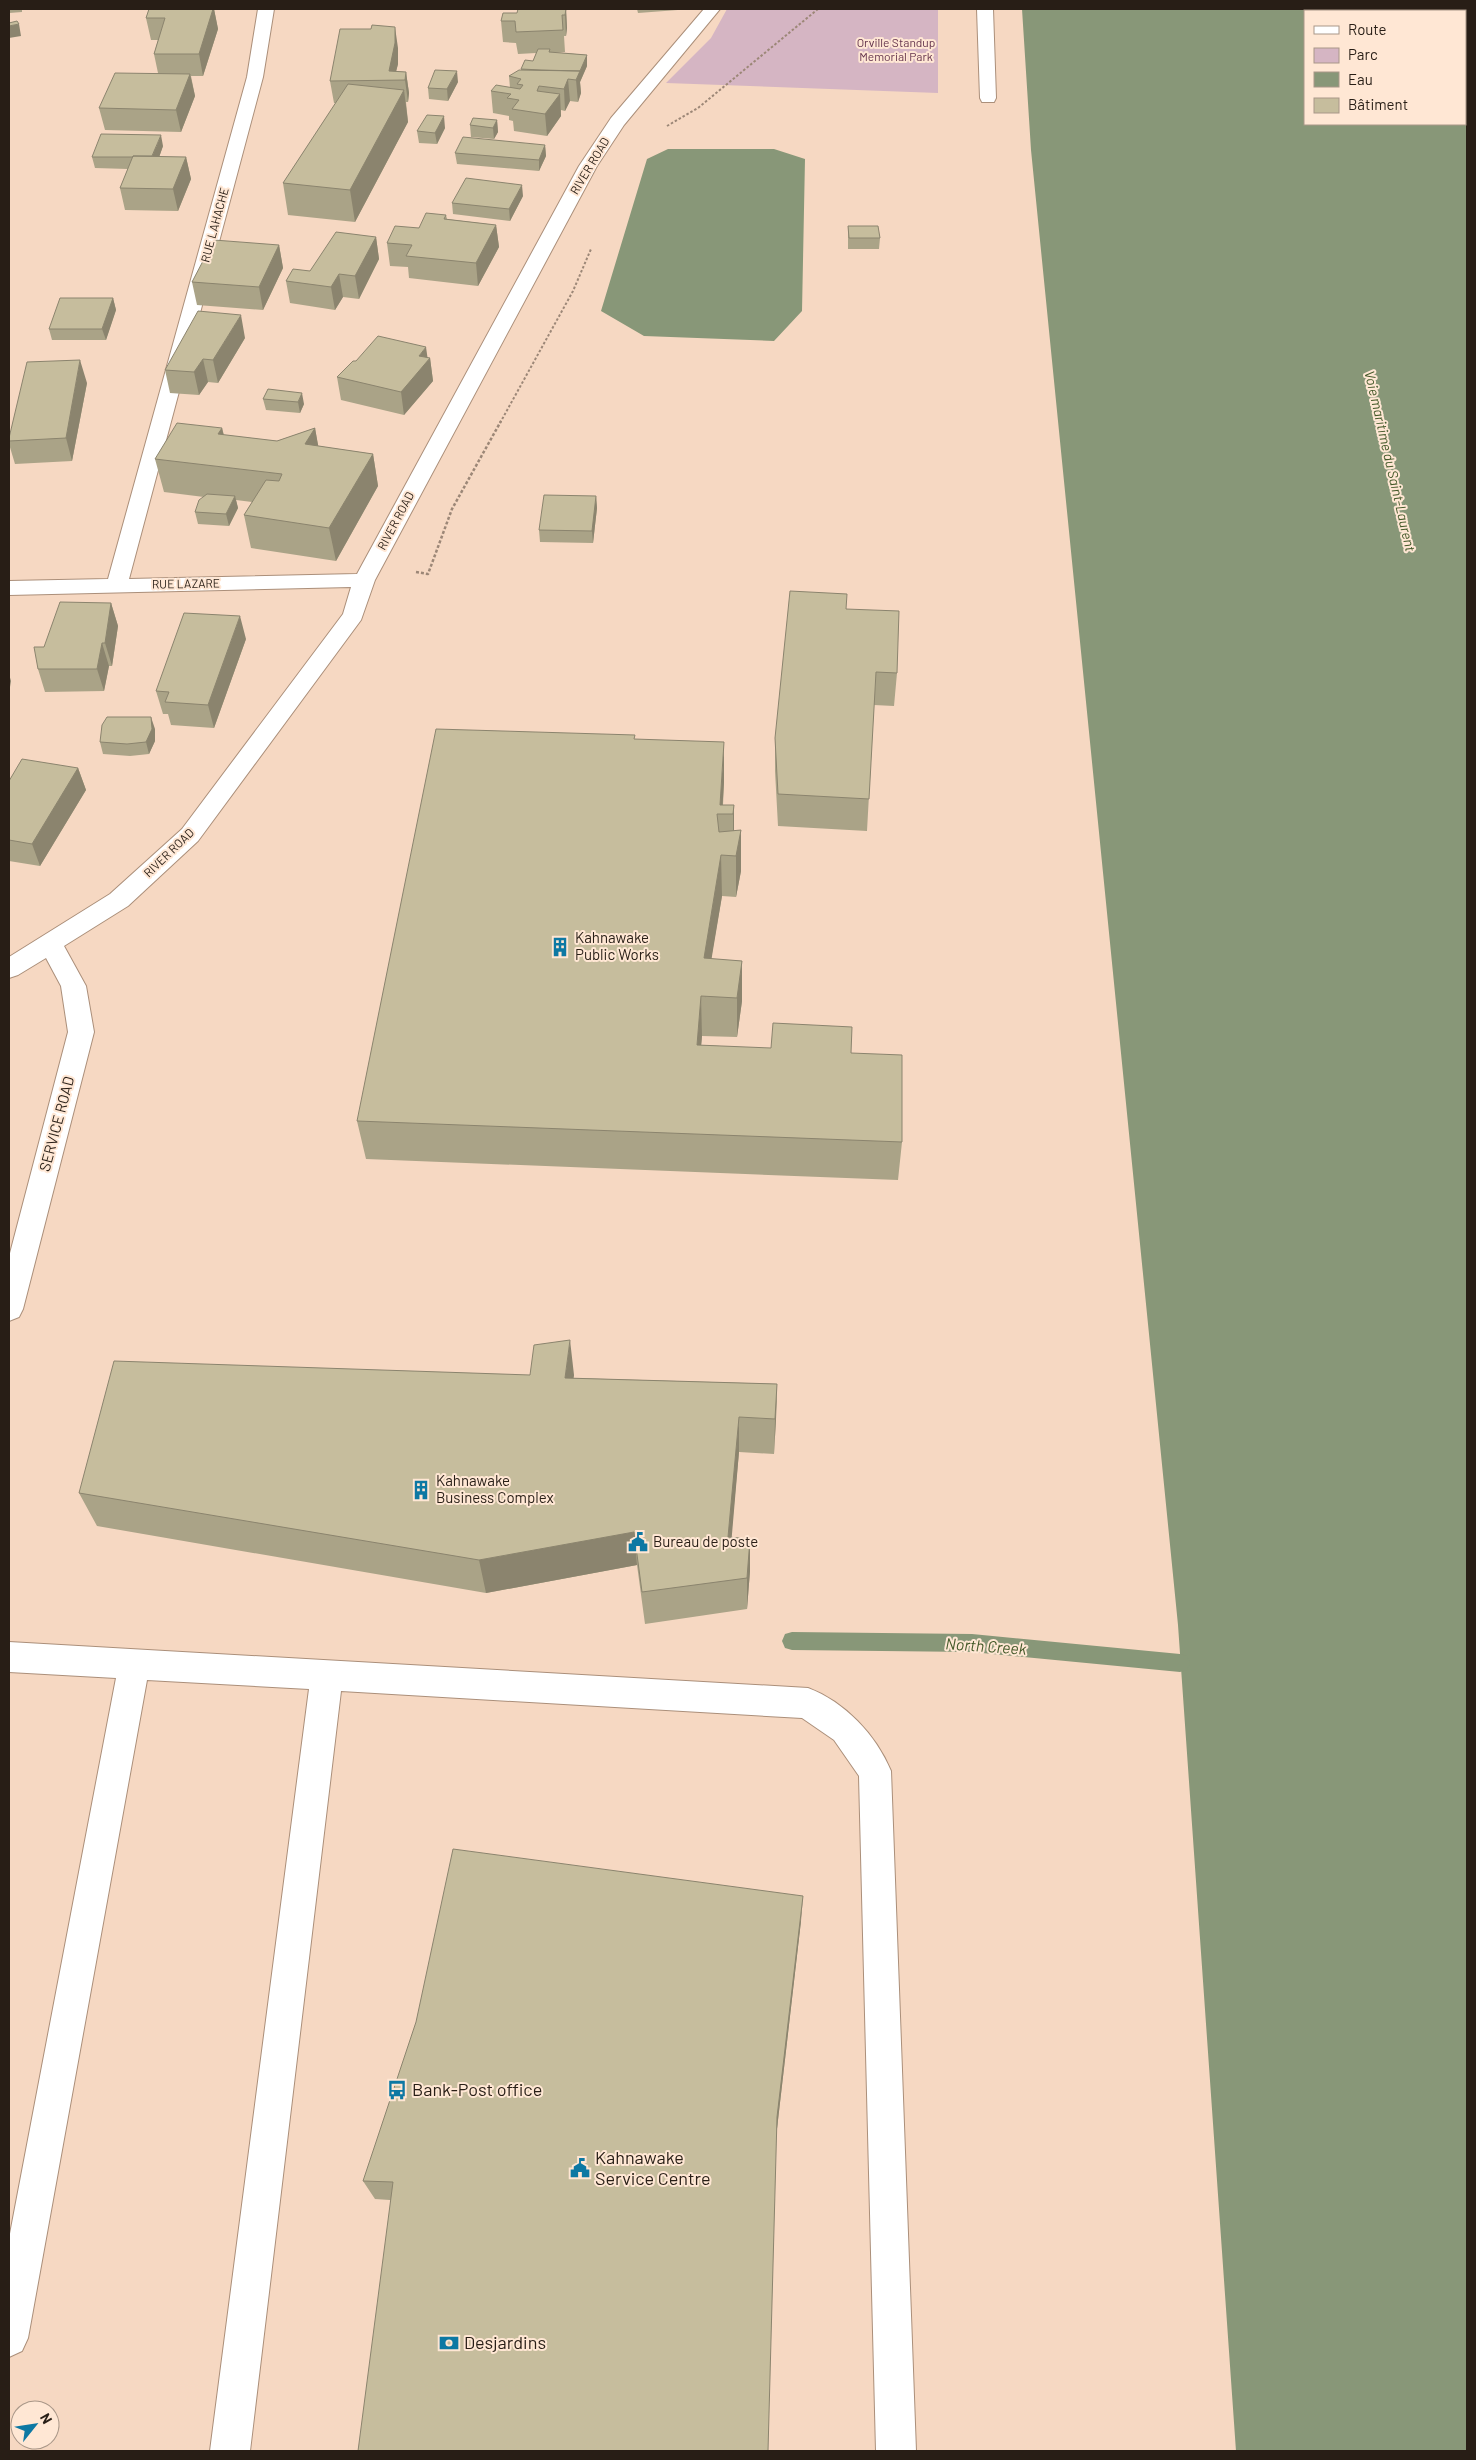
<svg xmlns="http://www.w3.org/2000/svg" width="1476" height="2460" viewBox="0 0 1476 2460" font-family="Barlow,sans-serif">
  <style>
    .green { fill: #d5b5c3 }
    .water { fill: #889778; fill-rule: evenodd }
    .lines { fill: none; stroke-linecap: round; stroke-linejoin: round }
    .stream { fill: #889778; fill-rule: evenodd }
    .minor-casing { stroke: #ab8f7a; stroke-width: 2 }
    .path-far1 { stroke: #9c8777; stroke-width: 2; stroke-dasharray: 2.5 2; stroke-linecap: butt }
    .path { stroke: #9c8777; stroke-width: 2.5; stroke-dasharray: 3 2; stroke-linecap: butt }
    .minor { fill: #fff; fill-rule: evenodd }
    .wall { fill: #aaa387 }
    .shaded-wall { fill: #8b846e }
    .building { fill: #c6bd9d; stroke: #8b846e }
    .labels { text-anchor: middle; stroke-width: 4; stroke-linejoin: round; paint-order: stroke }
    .far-park-label { font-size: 12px; fill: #64334c; stroke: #ffe7d4 }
    .far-street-label { font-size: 12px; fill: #281e16; stroke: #ffe7d4 }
    .far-water-label { font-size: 14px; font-style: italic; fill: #445929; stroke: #ffe7d4 }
    .poi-label { font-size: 15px; fill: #281e16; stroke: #ffe7d4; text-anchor: start }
    .street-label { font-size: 15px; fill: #281e16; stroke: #ffe7d4 }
    .water-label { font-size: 16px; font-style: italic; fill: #445929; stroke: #ffe7d4 }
    .near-poi-label { font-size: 18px; fill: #281e16; stroke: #ffe7d4; text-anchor: start }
  </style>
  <rect width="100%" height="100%" fill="#f6d8c2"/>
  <path class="green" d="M727,9h211v84l-272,-10 45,-45z"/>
  <path class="water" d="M1022,9h445v2442h-231l-58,-826 -147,-1475zM1305,11h160v113h-160z
    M668,149h106l31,10 -3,152 -28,30 -130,-5 -43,-25 46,-152z"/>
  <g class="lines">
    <path class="stream" d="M792,1632l180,2 208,20 7,2 3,7 -3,7 -7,2 -208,-20 -180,-2 -7,-2 -3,-7 3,-7z"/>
    <defs>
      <path id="minor" d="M258,9h16l-11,68 -134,502 228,-5 222,-408 32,-48 93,-109h16l-96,116 -27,41 -222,414 -14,40 -163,221 -70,65 -64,40 22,40 8,46 -71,277 -4,8 -10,4v-64l59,-225 -7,-46 -15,-28 -28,17 -9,3v-21l101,-63 72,-65 161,-215 8,-27 -342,8v-14l99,-2 139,-502z
        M977,9h16l3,89 -2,4h-12l-2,-4z
        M9,1642l799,46c37,14 68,47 83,83l25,680h-40l-17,-675 -25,-36 -32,-22 -461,-27 -91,760h-40l99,-762 -162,-9 -119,658 -6,13 -13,6v-118l107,-561 -107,-6z"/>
    </defs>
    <use href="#minor" class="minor-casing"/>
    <path class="path-far1" d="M667,126l31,-18 120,-99
      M500,423l73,-132 18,-42"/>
    <path class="path" d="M416,572l12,2 24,-65 49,-88"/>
    <use href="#minor" class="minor"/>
  </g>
  <path class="wall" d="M9,9h13v3l-13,1z
    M149,9h65l4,20 -15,47h-12l4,20 -14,36 -76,-2 -6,-22 59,-35 -4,-19 4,-14h-7l-5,-22z
    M566,9l1,19 -1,8h-2l1,16h-10l32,3v11l-7,16 1,11 -3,9 -8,-1 -5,10 -4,-1v6l-14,20 -33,-5 -1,-10 -4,-1v-4l-16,-3 -2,-22 19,-3 -1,-12 12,-6v-1l12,-8 3,-8 -18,1 -2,-11 -13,-1 -2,-21 16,-8z
    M637,9h54l-53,4z
    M398,48v16l-2,7 10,1 3,21 -1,9h-2l2,20 -53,100 -67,-7 -5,-32 53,-80h-2l-4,-22z
    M458,82l-10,19 -19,-2 -1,-11z
    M497,120l1,12 -4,7 -23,-2 -1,-12z
    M445,128l-8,16 -18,-1 -2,-12z
    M545,145l1,11 -7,15 -82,-7 -2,-11z
    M163,146l-4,11h27l5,22 -13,32 -53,-1 -5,-22 8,-19 -33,-1 -3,-11z
    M523,196l-13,25 -57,-7 -1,-11z
    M446,215l1,4 49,6 3,22 -21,39 -69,-8 -1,-11 -18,-1 -3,-23z
    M848,226l32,12 -1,11h-31z
    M376,237l3,22 -20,40 -16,-2 -8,13 -45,-7 -4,-22 24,-10z
    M279,245l4,23 -20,42 -66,-5 -5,-23z
    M113,298l3,12 -10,30h-54l-3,-11z
    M245,338l-27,45 -10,-1 -9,13 -29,-2 -5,-23z
    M427,358h3l3,23 -29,34 -63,-15 -4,-23 19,-16z
    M87,383l-15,78 -57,3 -6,-20v-6z
    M268,389l36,15 -4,9 -34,-3 -3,-11z
    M222,428l2,7 53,6 38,-13 3,18 55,8 5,32 -42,75 -85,-13 -7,-33 8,-13 -16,-2 2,8 -9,18 -31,-2 -3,-12 9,-15 -40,-5 -9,-33z
    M596,496l1,12 -4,35 -53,-1 -1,-12z
    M111,603l7,23 -6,40h-3l-5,25 -59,1 -7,-23 6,-22z
    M846,609l51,64 -3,33 -20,-1 -7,126 -89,-5 -3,-55v-33z
    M246,639l-32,89 -43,-3 -3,-11h-5l-7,-23z
    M155,729v12l-6,13 -19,2 -27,-2 -3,-12z
    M635,739l89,43 -1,23h11v26l7,-1v41l-5,26 -14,-1 -11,63 31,2v40l-5,36 -35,-1 -1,9 150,8 51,89 -4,38 -532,-21 -9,-38z
    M78,768l8,22 -46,76 -31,-5v-80z
    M530,1375h44l-1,3 204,6 -1,35 -2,35 -35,-2 -8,85 19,2v32l-3,38 -102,15 -8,-59 -151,28 -389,-67 -18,-33z
    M801,1921l-24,208 -387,71 -15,-1 -12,-18z"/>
  <path class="shaded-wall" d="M213,9h1l4,20 -15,47 -4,-22z
    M566,9l1,19 -1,8 -1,-21z
    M19,24l2,12 -12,2v-12z
    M395,27l3,21v16l-4,16 -5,-9z
    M587,55v11l-7,16 1,11 -3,9 -2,-22z
    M457,71l1,11 -10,19 -1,-12z
    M406,72l3,21 -1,9 -3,-22z
    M190,74l5,22 -14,36 -5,-22z
    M568,79l2,22 -5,10 -1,-22z
    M404,90l4,32 -53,100 -5,-32z
    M560,94l1,22 -14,20 -2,-22z
    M444,116l1,12 -8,16 -2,-11z
    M497,120l1,12 -4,7 -1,-11z
    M161,135l2,11 -8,23 -3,-12z
    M545,145l1,11 -7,15v-11z
    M186,157l5,22 -13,32 -5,-22z
    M522,185l1,11 -13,25 -1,-12z
    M496,225l3,22 -21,39 -2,-23z
    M376,237l3,22 -20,40 -4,-23z
    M279,245l4,23 -20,42 -4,-23z
    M339,274l4,23 -8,13 -4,-23z
    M113,298l3,12 -10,30 -4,-11z
    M241,315l4,23 -27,45 -5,-23z
    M426,347l2,14 2,-3 3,23 -29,34 -3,-23 18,-36z
    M203,359l5,23 -9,13 -5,-23z
    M80,360l7,23 -15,78 -6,-23z
    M302,393l2,11 -4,9 -2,-11z
    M222,428l7,32 -11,-26z
    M315,428l6,33 -16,-17z
    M373,454l5,32 -42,75 -7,-33z
    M235,496l3,12 -9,18 -3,-12z
    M596,496l1,12 -4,35 -1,-12z
    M111,603l7,23 -6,40 -7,-23z
    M240,616l6,23 -32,89 -6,-23z
    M102,643l7,23 -5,25 -7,-22z
    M9,674l2,7 -2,12z
    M151,717l4,12v12l-6,13 -3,-12z
    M724,742v40l-2,32 -2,-9z
    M78,768l8,22 -46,76 -8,-22z
    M734,805v41l-1,8v-40z
    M741,830v41l-5,26v-41z
    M721,855l1,41 -17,102 -1,-40z
    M742,961v40l-5,36v-39z
    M701,996l1,40 -4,48 -1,-39z
    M570,1340l4,35 -5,38 -4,-35z
    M777,1384l-1,35 -2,35 1,-35z
    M739,1417v35l-10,117 -1,-32z
    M634,1532l3,33 -151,28 -7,-33z
    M750,1539v32l-3,38v-31z
    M803,1896l-2,25 -25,216 1,-20z"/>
  <path class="building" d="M149,9h64l-14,45h-45l11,-36h-19z
    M518,9h48l-1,6h-3l1,15 -47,2 -1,-11h-14l2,-8h14z
    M17,21l2,3 -10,2v-3z
    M372,25l23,2v16l-6,28 17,1 -1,8 -75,1 10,-52h31z
    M538,49h12l-1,3 38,3 -7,16 -39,-1 -20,-1 4,-9 8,1z
    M435,70l22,1 -10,18 -19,-1z
    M519,70l61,1 -4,9 -8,-1 -4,10 -25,-3 -2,5 23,3 -15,20 -33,-5 7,-9 -12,-2 4,-4 -20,-3 5,-6 24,4 3,-4 -6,-1 4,-5 -12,-3z
    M115,73l75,1 -14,36 -77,-2z
    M348,84l56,6 -54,100 -67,-7z
    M427,115l17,1 -9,17 -18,-2z
    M473,118l24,2 -4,8 -23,-3z
    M101,134l60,1 -9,21h-19v1h-41z
    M463,137l82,8 -6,15 -84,-7z
    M133,156l53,1 -13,32 -53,-1z
    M466,178l56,7 -13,24 -57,-6z
    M426,213l20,2 -2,4 52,6 -20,38 -70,-7 6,-11 -25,-2 8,-17 24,2z
    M848,226h30l2,12h-31z
    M336,232l40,5 -21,39 -16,-2 -8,13 -45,-6 7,-12 17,2z
    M214,240l65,5 -20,42 -67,-5z
    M60,298h53l-11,31h-53z
    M198,311l43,4 -28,45 -10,-1 -9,13 -29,-2z
    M378,336l48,11 -7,9 11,2 -29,34 -64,-15 16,-16h3z
    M80,360l-14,78 -57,3v-3l18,-76z
    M268,389l34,4 -4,9 -35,-3z
    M177,423l45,5 -4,6 59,7 38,-13 -10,16 68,10 -44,74 -85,-13 22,-35 13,1 3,-7 -127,-15z
    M207,494l28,2 -9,18 -31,-2 4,-12z
    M544,495l52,1 -4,35 -53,-1z
    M790,591l57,3 -1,15 53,2 -2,62 -21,-1 -7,127 -91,-5 -3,-56z
    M60,602l51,1 -6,40h-3l-5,26h-59l-4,-22h10z
    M184,613l56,3 -32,89 -43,-3 4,-10 -13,-1z
    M107,717h44l1,12 -6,13 -19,2 -27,-2 2,-17z
    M436,729l199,6 -1,4 90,3 -4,63h14l-1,9h-16l2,18 22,-2 -5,26 -15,-1 -17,103 38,3 -5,37 -36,-2 -4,49 74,3 2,-25 79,4 -1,26 51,2v87l-545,-21z
    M22,759l56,9 -46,76 -23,-4v-59z
    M570,1340l-5,38 212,6 -2,35 -36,-2 -11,120 22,2 -3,39 -105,14 -8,-60 -155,28 -400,-67 35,-132 416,14 4,-30z
    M453,1849l350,47 -26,221 -9,334h-410l35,-269 -30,-1 53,-159z"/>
  <defs>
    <symbol id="building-bare" viewBox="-9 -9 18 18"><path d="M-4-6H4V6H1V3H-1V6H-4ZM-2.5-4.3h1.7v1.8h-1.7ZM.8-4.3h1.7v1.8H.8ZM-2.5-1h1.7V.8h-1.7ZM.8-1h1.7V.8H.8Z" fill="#0d78a3" stroke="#ffe7d4" stroke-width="2.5" paint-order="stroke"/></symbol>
    <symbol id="civic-bare" viewBox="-9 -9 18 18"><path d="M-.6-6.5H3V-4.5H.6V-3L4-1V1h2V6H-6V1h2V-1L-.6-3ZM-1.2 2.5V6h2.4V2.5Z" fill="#0d78a3" stroke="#ffe7d4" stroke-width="2.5" paint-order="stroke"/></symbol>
    <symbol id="bus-bare" viewBox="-9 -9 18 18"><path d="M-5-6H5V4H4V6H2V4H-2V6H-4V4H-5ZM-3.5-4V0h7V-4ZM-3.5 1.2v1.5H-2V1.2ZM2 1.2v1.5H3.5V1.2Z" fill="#0d78a3" stroke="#ffe7d4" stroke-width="2.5" paint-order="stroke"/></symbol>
    <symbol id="bank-bare" viewBox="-9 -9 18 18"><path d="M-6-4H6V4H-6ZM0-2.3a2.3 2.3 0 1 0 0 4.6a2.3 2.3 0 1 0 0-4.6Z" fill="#0d78a3" stroke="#ffe7d4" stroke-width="2.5" paint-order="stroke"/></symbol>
  </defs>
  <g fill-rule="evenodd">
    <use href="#building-bare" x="546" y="933" width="28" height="28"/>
    <use href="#building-bare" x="407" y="1476" width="28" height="28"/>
    <use href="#civic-bare" x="624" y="1528" width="28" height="28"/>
    <use href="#bus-bare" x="383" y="2076" width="28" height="28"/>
    <use href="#civic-bare" x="566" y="2154" width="28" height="28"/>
    <use href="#bank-bare" x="435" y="2329" width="28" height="28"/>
  </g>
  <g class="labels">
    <g class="far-park-label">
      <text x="896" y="47">Orville Standup<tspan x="896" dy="14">Memorial Park</tspan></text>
    </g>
    <g class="far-street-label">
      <text transform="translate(590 166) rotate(-59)" y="4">RIVER ROAD</text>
      <text transform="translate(215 225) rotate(-75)" y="4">RUE LAHACHE</text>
      <text transform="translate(396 521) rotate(-62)" y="4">RIVER ROAD</text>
      <text transform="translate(186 584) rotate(-1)" y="4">RUE LAZARE</text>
      <text transform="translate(169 853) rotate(-44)" y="4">RIVER ROAD</text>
    </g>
    <g class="far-water-label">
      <text transform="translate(1390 461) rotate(77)" y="5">Voie maritime du Saint-Laurent</text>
    </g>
    <g class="poi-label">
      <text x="575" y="943">Kahnawake<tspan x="575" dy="17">Public Works</tspan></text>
      <text x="436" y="1486">Kahnawake<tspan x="436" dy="17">Business Complex</tspan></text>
      <text x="653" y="1547">Bureau de poste</text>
    </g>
    <g class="street-label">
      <text transform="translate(57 1124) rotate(-75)" y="5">SERVICE ROAD</text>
    </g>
    <g class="water-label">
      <text transform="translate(986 1646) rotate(4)" y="6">North Creek</text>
    </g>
    <g class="near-poi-label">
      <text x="412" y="2096">Bank-Post office</text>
      <text x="595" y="2164">Kahnawake<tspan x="595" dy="21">Service Centre</tspan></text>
      <text x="464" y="2349">Desjardins</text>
    </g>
  </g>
  <rect width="1476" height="2460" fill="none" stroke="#281e16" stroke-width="20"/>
  <rect x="1304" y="10" width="162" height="115" fill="#ffe7d4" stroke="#a99788"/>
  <rect x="1314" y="26" width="25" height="8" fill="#ffffff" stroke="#a99788"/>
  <text x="1348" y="35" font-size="15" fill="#281e16">Route</text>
  <rect x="1314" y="48" width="25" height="15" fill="#d5b5c3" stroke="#a99788"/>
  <text x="1348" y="60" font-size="15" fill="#281e16">Parc</text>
  <rect x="1314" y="72" width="25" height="15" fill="#889778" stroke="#a99788"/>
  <text x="1348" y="85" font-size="15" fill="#281e16">Eau</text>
  <rect x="1314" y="98" width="25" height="15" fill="#c6bd9d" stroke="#a99788"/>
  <text x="1348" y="110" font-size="15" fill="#281e16">Bâtiment</text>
  <g transform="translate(35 2425) rotate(60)"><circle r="24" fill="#ffe7d4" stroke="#a99788"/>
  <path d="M0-4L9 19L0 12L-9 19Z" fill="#0d78a3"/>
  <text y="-8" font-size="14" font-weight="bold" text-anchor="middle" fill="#281e16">N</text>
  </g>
</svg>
